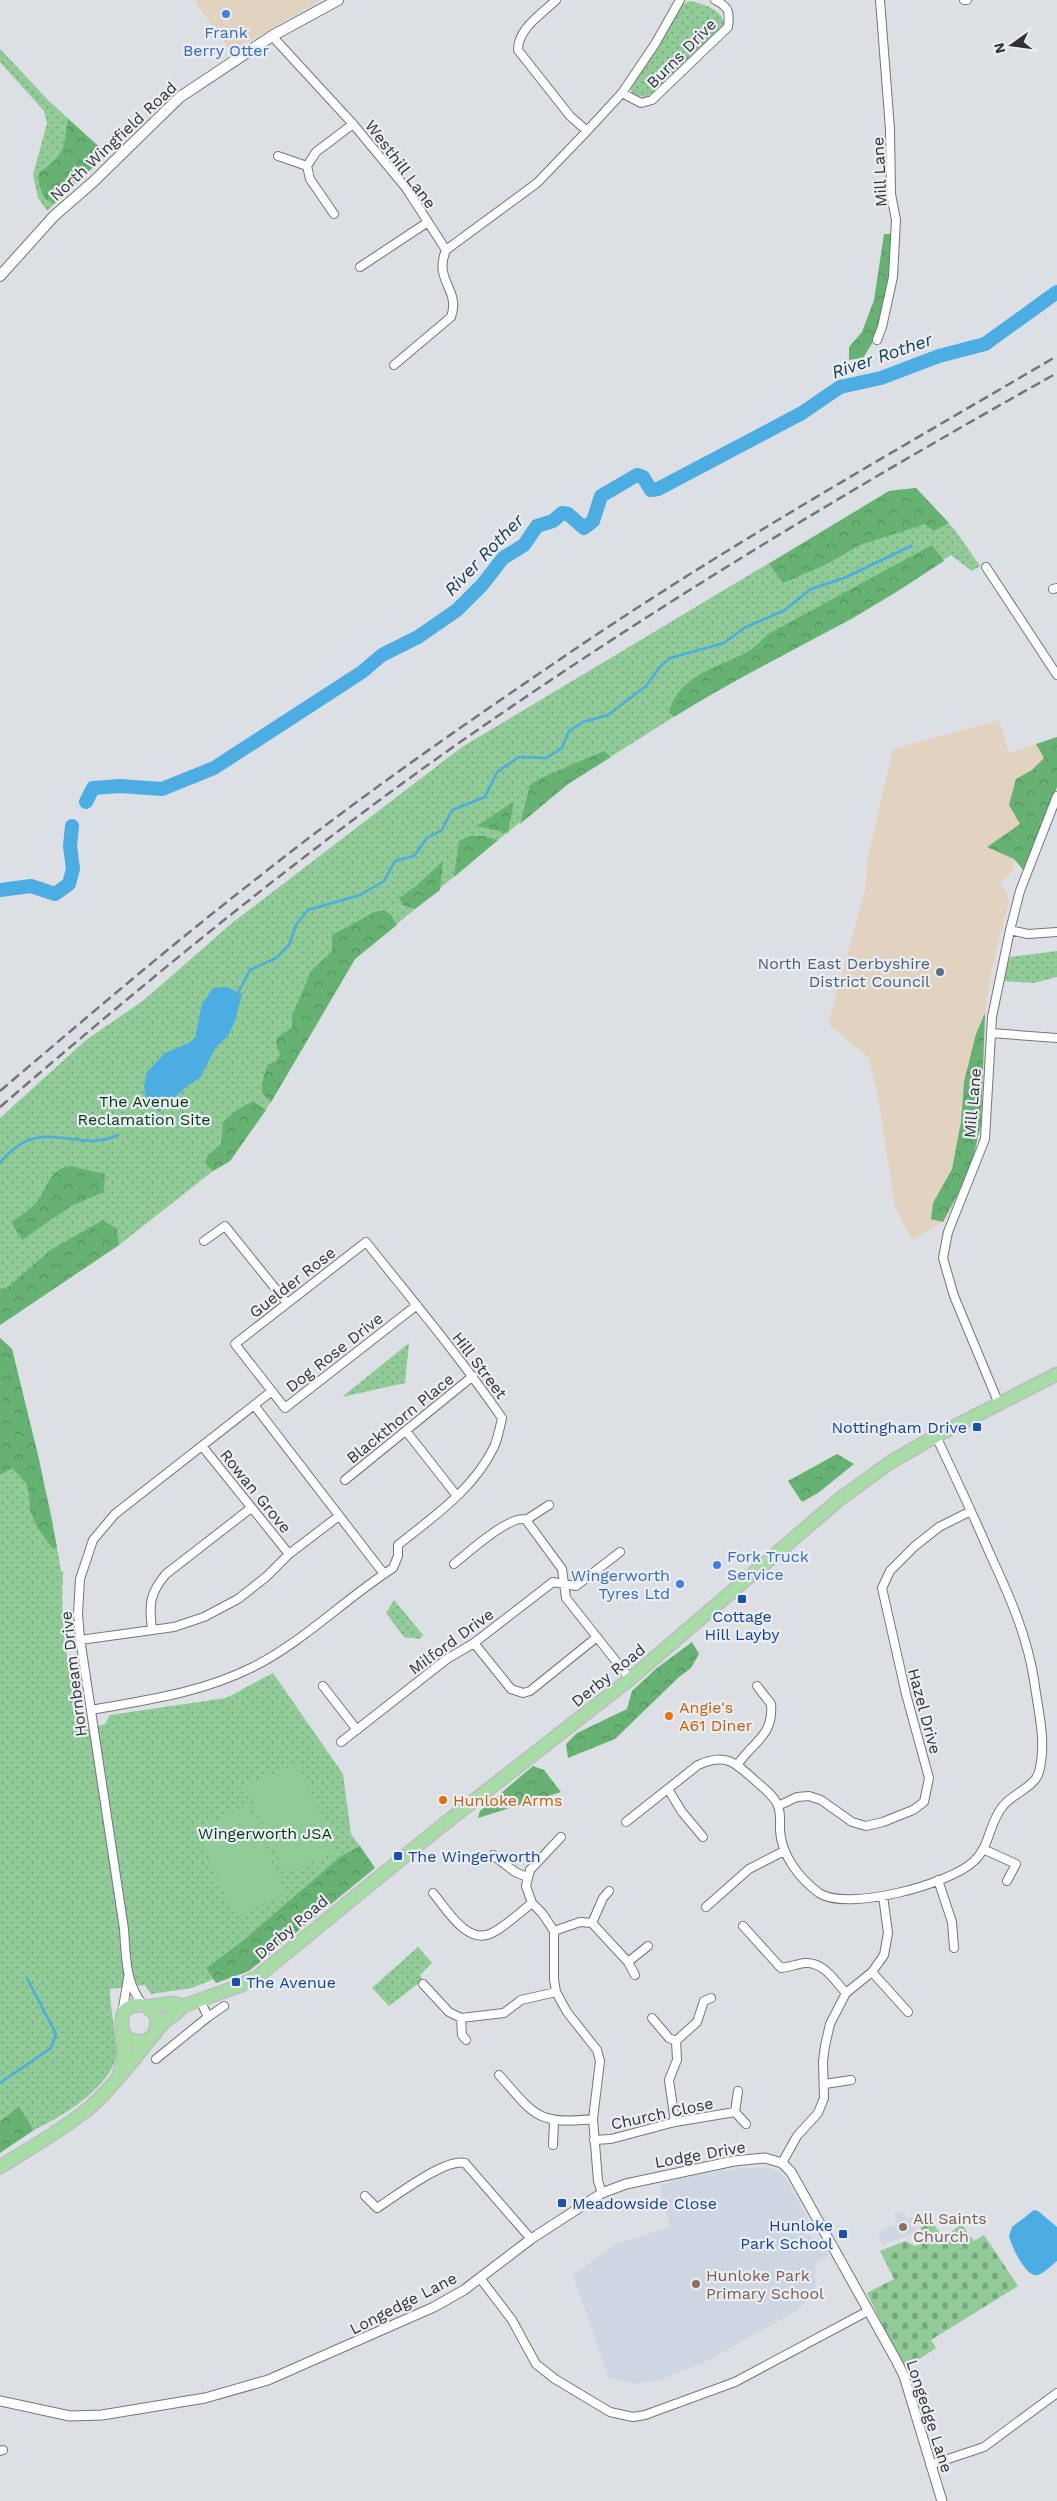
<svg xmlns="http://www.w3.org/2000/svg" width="1057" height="2501" viewBox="0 0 1057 2501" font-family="'Work Sans',sans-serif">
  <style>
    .commercial { fill: #e2d3c1 }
    .built { fill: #ced6e1 }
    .grass { fill: url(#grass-dots) }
    .forest { fill: url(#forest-crowns) }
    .cemetery { fill: url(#cemetery-stones) }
    .pitch { fill: #90cb98 }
    .water { fill: #4cade3 }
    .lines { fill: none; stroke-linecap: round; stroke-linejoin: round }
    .stream { stroke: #4cade3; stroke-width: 2.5 }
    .river { stroke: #4cade3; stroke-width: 14 }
    .minor-casing { stroke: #73767a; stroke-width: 10 }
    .tertiary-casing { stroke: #73767a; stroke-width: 11 }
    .secondary-casing { stroke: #73767a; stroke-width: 12 }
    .trunk-casing { stroke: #bdbdbe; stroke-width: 15 }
    .minor { stroke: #fff; stroke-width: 8 }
    .tertiary { stroke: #fff; stroke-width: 9 }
    .secondary { stroke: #fff; stroke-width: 10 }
    .trunk { stroke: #a8dca6; stroke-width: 12 }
    .rail { stroke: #727477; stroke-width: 2.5; stroke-dasharray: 10 5; stroke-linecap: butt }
    .shop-dot { fill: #3f7fe0; stroke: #eaedf2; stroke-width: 2 }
    .service-dot { fill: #5c6f8a; stroke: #eaedf2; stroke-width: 2 }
    .transit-dot { fill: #1a4fb4; stroke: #eaedf2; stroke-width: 2 }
    .food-dot { fill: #e8710a; stroke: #eaedf2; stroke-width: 2 }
    .education-dot { fill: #8d6e63; stroke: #eaedf2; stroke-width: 2 }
    .labels { text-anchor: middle; stroke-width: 4.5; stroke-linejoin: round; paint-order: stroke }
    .shop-label { font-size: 16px; fill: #366cbe; stroke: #eaedf2 }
    .street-label { font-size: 16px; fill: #303233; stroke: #eaedf2 }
    .service-label { font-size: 16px; fill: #4e5e75; stroke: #eaedf2; text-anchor: end }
    .park-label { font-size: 16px; fill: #003a10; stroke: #eaedf2 }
    .transit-label { font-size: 16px; fill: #164399; stroke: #eaedf2; text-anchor: start }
    .food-label { font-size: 16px; fill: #c56008; stroke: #eaedf2; text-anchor: start }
    .education-label { font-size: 16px; fill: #785e54; stroke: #eaedf2; text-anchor: start }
    .water-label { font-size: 18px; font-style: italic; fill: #143d54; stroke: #eaedf2 }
  </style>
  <defs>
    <pattern id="grass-dots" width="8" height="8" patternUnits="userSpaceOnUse" patternTransform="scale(1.25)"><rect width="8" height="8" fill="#90cb98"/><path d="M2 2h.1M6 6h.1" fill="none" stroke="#76a57d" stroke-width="1.8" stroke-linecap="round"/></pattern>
    <pattern id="forest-crowns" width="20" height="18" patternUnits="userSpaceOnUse" patternTransform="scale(1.25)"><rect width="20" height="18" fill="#65b272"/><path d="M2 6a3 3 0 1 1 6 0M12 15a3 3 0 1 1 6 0" fill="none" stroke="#54915e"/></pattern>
    <pattern id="cemetery-stones" width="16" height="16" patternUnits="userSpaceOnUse" patternTransform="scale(1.25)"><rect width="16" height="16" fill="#90cb98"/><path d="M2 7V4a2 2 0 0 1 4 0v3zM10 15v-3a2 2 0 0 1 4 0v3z" fill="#76a57d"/></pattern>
  </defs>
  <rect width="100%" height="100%" fill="#dce0e4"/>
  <path class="commercial" d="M194,0h127l-90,52z
    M999,720l10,33 27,-9 8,14 -12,12 -16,10 4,44 -32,23 26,12 -1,11 -13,15 7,7 2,10 -14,53 -9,47 -5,122 -27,80 -11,18 -31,18 -17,-33 -16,-104 -10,-45 -41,-34 38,-137 1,-26 26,-112z"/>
  <path class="built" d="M741,2168h29l9,4 7,7 22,40 -3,14 15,7 9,16 -14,8 1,29 -20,18 -87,49 -49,20 -26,4 -25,-6 -36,-103 43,-31 54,-17 -10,-41 21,-8z
    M903,2211l4,8 5,-2 6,14 -35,14 -5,-13 19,-8 -3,-9z"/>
  <path class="grass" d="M689,1c13,2 35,9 35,24l-70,67 -8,5 -12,-2 -3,-5 2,-7 48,-77z
    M0,49l49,52 58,53 -60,57 -9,-13 -5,-23 14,-52 -3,-12 -44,-49z
    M916,488l39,42 25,36 -8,5 -21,-16 -99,64 -133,69 -151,96 -70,56 -143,119 -84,143 -41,59 -17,10 -94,74 -119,80v-207l86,-78 58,-40 88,-77 230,-176 427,-256z
    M1057,951v26l-23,6 -31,-2 7,-24z
    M0,1338l12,11 39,164 10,58 2,1c-4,54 7,106 18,159l24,-7 5,-9 116,-17 47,-25 70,101 8,60 9,12 -19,10 -100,86 -35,26 8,11 -22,9 -41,6 -6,-9 -35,4c0,20 5,38 7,58 3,35 -56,71 -83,83l-15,-22 -19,13z
    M409,1343l-4,40 -63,14z
    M394,1600l29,35 -3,4 -16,-2 -18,-24z
    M418,1947l14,16 -12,12 3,5 -34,26 -17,-18z"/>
  <path class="forest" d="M68,119l39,35 -52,49 -10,-4 -6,-14v-12c27,-20 24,-22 29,-54z
    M884,234h8l-3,48 -10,50 -16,26 -14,2v-13l13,-15 12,-32z
    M916,488l33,35 -15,8 -9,-7 -65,21 -35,20 -42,18 -14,-19 120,-73z
    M932,545l12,16c-31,20 -62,41 -94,58 -59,33 -119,62 -176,98l-5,-6c14,-39 46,-41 78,-59 8,-5 15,-12 21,-18z
    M1057,737v50l-32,85 -11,-13 -27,-12 33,-23 -11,-19 7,-26 16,-9 12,-12 -8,-14z
    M604,751l7,6 -43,27 -48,40 10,-39 13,-8z
    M514,801l-6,32 -31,-7z
    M469,836h15l14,4 -44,37 5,-36z
    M443,861l-3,29 -25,19 -12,-4 -4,-7 17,-12z
    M384,910l6,4 7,11 -42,34 -84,143 -9,-9v-10l5,-18 8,-3 5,-7 -4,-13 2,-5 14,-9v-12l19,-45 21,-20v-16l43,-23z
    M985,1013l-4,111 -11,47 -27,51 -12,-3 2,-16 19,-34 9,-47 3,-40 12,-48z
    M253,1101l13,9 -36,51 -17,10 -8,-8 3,-8 13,-11 2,-22 12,-11z
    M70,1166l35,8 -1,18 -33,14 -49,34 -11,-18c8,-5 16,-10 23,-17 14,-14 13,-36 36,-39z
    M103,1220l14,9 2,16 -119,80v-36l7,-1 42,-37z
    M0,1338l12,11 27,110 18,89 -4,1 -16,-22 -7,-16 -1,-18 -3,-10 -14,-15 -12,7z
    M837,1454l17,10 -36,29 -16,9 -14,-21z
    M692,1642l7,12 -8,14 -12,9 -64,62 -47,19 -2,-14 11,-11 50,-24 5,-18 25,-23z
    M533,1766l11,4 17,22 -83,26 2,-7z
    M360,1846l15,22 -126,103 -33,12 -10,-15 35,-26 100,-86z
    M19,2107l15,23 -34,23v-32z"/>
  <path class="cemetery" d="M932,2222l12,16 17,-14 13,17 10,-6 34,51 -87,54 5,8 -32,21 -37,-76 27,-14 -14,-28 25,-10 10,5 11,-4 -6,-14z"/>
  <path class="pitch" d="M298,1763l38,89 -51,22 -39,-89z
    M248,1806l38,89 -51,22 -39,-89z"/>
  <path class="water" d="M227,987l15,7 -7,27 -7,15 -12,11 -16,31 -13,8 -28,26 -13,-10 -2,-16 3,-14 18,-19 22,-9 8,-6 7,-34 11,-16z
    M1034,2210l4,1 19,16v34c-5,4 -13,12 -19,14 -12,4 -27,-30 -29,-39l3,-9z"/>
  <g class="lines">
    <path class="stream" d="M239,991l11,-21 26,-12 13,-13 7,-20 12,-15 52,-15 24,-14 11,-20 19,-5 13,-18 15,-8 10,-20 33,-13 12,-25 22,-15 27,1 16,-10 7,-17 14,-9 25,-7 38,-29 14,-19 10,-9 54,-15 20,-15 41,-18 26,-21 33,-11 67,-32
      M0,1163c40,-51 76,-8 118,-28
      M0,2083l51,-35 5,-14 -29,-56"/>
    <path class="river" d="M86,802l7,-14 27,-2 42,3 52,-21 148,-96 20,-17 36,-18 39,-27 25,-25 21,-27 21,-13 13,-19 16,-5 9,-8 6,1 16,14 9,-7 8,-25 36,-21 6,2 8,13 7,-1 144,-76 38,-26 41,-9 58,-22 46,-12 72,-52
      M0,890l31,-4 24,8 14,-10 4,-15 -3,-23 2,-20"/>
    <defs>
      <path id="minor" d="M556,0c-14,14 -38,28 -38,50l52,66 17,15
        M964,0h3
        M272,36l81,88 53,64 40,62
        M622,93l19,10 11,-3 76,-73c2,-15 1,-20 -13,-27
        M278,156l29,10
        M334,214l-24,-35 -3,-13 9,-14 37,-28
        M446,250l91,-67 50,-52 35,-38 33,-49 25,-44
        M360,267l68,-45
        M877,340l5,-13 11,-50 3,-57 -5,-26 -1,-65 -10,-129
        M394,365l57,-48c10,-28 -18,-36 -5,-67
        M986,567l71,108
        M1053,589l4,-1
        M1010,930l18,4 29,-2
        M991,1033l66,5
        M204,1241l21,-15 62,77
        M999,1404l-45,-108 -11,-38 5,-26 37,-93 7,-122 18,-87 10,-39 37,-95
        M254,1405l130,169
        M406,1431l51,65
        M202,1446l87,108
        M345,1480l128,-104
        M526,1520l23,-15
        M454,1564c12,-10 58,-51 72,-44l36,49 4,29 64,81
        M152,1630c-3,-25 -3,-36 14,-56l85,-66
        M80,1640l94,-13 30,-10 34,-18 28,-22 23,-23 50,-38
        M474,1643l37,46 12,4 7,-2 67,-54
        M323,1686l34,44
        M91,1710c56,-10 110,-17 162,-43 50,-25 93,-69 140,-99l5,-12v-11c36,-29 75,-55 96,-98 4,-9 6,-20 8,-29 -42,-61 -90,-118 -136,-176l-131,102 50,64 132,-103
        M341,1742l106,-83 27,-16 79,-61 23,4 44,-34
        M738,1764c15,-22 36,-29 33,-60l-14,-18
        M668,1789l14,23 21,25
        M778,1806l19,-9 12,-1 12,4 31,22 14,4 17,-4 30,-12 11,-8 5,-24 -23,-84 -24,-106 8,-17 25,-25 24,-19 32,-16
        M626,1822l72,-57c30,-14 39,0 61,19 7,6 16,13 19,22 3,7 2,17 2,25 2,25 19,47 39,62 28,19 132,-9 155,-32 16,-14 15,-39 29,-55 9,-12 32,-19 36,-34 8,-30 -1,-62 -5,-92 -7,-45 -25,-85 -44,-126 -17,-40 -36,-79 -54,-118
        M561,1837l-31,33 -4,16 6,17 10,10 12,18v48l2,13 11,20 30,38 3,11 -7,58 5,62 4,12
        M983,1849l33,15 -9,17
        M493,1855l22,17 12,5
        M938,1880l14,42 2,26
        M609,1891l-6,7 -11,25 36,39 20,-16
        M433,1893c13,15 34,53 59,40 14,-7 27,-20 40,-30
        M706,1907l43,-38 35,-18
        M743,1926l38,42c8,-1 16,-4 24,-5 19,-1 29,17 41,30
        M554,1931l26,-9 12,1
        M628,1962l7,13
        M872,1972l36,40
        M423,1984l26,28 12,6 1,17 4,5
        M144,2006c-19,-22 -18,-49 -20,-77l-44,-291 -2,-24 2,-35 13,-39 22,-26 157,-123
        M122,2014l6,-36
        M208,2017l16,-11
        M461,2018l43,-5 17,-13 35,-8
        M652,2018l17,20 7,3
        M156,2059l52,-42 -8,-17
        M499,2075c36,40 37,50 94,44
        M825,2084l26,-4
        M735,2112l11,12
        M675,2122l-6,-42 8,-20 -1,-19 21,-19 7,-21 7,-3
        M594,2140l17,-1 64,-17 60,-10 3,-21
        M553,2145l1,-24
        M782,2163l15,-27 21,-23 6,-15 -1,-37 2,-15 5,-22 16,-31 26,-21 12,-17 4,-22 -5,-37
        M365,2196l12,12c19,-12 68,-50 88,-45l66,76
        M480,2278l32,42 24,44 19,15 55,33 23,5 12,-2 90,-33 133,-71
        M0,2451l3,-1
        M930,2465l54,-18 73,-54"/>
      <path id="tertiary" d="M0,2401l70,15 32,-1 103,-17 63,-18 166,-73 30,-17 67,-51 71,-46 24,-9 108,-23 31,-3 17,5 9,9 105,188 8,16 38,125"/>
      <path id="secondary" d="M0,276l54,-60 39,-34 87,-85 92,-61 66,-36"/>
      <path id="trunk" d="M146,2007l27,-4 10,3
        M157,2030c8,-11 18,-14 26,-24l56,-20 18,-9 187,-153 186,-145 211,-181 50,-36 45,-26 121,-62
        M119,2074c3,-9 6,-18 6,-28 0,-13 -13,-40 14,-41 9,0 14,6 18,13l-2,16 -11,8 -14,-2 -7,-7
        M0,2167c30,-19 61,-36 88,-58 23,-20 43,-46 62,-70"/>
    </defs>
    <use href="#minor" class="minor-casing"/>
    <use href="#tertiary" class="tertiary-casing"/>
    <use href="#secondary" class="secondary-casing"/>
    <use href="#trunk" class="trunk-casing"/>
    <use href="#minor" class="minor"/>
    <use href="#tertiary" class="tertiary"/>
    <use href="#secondary" class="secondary"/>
    <use href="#trunk" class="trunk"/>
    <path class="rail" d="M0,1091c86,-73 171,-146 260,-215 103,-82 212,-157 321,-231 154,-104 316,-195 476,-289
      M0,1107c144,-124 291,-245 446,-355 196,-138 402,-262 611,-379"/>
  </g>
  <g class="shop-dot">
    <circle cx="226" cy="14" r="5"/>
    <circle cx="717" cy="1565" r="5"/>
    <circle cx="680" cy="1584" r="5"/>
  </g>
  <circle class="service-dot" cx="940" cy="972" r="5"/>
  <g class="transit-dot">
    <rect x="972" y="1422" width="10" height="10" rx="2.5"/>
    <rect x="737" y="1594" width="10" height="10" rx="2.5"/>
    <rect x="393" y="1851" width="10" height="10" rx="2.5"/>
    <rect x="231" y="1977" width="10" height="10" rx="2.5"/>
    <rect x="557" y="2198" width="10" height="10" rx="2.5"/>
    <rect x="838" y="2229" width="10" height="10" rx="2.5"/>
  </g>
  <g class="food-dot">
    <circle cx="669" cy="1716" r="5"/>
    <circle cx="443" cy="1800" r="5"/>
  </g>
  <g class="education-dot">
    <circle cx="903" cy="2227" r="5"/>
    <circle cx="696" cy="2284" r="5"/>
  </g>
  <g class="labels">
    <g class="shop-label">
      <text x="226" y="38">Frank<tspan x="226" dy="18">Berry Otter</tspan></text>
      <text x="727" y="1562" text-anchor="start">Fork Truck<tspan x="727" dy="18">Service</tspan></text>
      <text x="670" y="1581" text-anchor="end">Wingerworth<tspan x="670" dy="18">Tyres Ltd</tspan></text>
    </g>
    <g class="street-label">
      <text transform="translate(681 53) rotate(-45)" y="6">Burns Drive</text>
      <text transform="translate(113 141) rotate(-43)" y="6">North Wingfield Road</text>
      <text transform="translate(401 164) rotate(53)" y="6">Westhill Lane</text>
      <text transform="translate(879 172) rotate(-93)" y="6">Mill Lane</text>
      <text transform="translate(972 1103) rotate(-85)" y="6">Mill Lane</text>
      <text transform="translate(292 1282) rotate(-38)" y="6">Guelder Rose</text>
      <text transform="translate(334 1352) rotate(-38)" y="6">Dog Rose Drive</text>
      <text transform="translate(480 1365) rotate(53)" y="6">Hill Street</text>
      <text transform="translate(400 1418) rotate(-39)" y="6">Blackthorn Place</text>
      <text transform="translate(256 1491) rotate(51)" y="6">Rowan Grove</text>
      <text transform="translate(451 1641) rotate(-36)" y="6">Milford Drive</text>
      <text transform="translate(73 1674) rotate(-97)" y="6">Hornbeam Drive</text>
      <text transform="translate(608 1675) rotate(-39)" y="6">Derby Road</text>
      <text transform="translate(925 1711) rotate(75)" y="6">Hazel Drive</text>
      <text transform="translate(291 1927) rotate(-40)" y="6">Derby Road</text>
      <text transform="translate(662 2113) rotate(-12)" y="6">Church Close</text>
      <text transform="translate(700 2154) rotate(-10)" y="6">Lodge Drive</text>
      <text transform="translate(403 2303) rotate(-27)" y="6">Longedge Lane</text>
      <text transform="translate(930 2416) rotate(72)" y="6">Longedge Lane</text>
    </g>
    <g class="service-label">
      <text x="930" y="969">North East Derbyshire<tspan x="930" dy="18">District Council</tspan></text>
    </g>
    <g class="park-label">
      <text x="144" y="1107">The Avenue<tspan x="144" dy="18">Reclamation Site</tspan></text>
      <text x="265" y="1839">Wingerworth JSA</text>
    </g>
    <g class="transit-label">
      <text x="967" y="1433" text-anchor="end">Nottingham Drive</text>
      <text x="742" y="1622" text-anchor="middle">Cottage<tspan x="742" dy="18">Hill Layby</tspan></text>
      <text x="408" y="1862">The Wingerworth</text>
      <text x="246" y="1988">The Avenue</text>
      <text x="572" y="2209">Meadowside Close</text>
      <text x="833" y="2231" text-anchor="end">Hunloke<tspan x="833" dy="18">Park School</tspan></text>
    </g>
    <g class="food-label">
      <text x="679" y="1713">Angie's<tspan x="679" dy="18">A61 Diner</tspan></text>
      <text x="453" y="1806">Hunloke Arms</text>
    </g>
    <g class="education-label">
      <text x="913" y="2224">All Saints<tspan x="913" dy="18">Church</tspan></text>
      <text x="706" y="2281">Hunloke Park<tspan x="706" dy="18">Primary School</tspan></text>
    </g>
    <g class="water-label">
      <text transform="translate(882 356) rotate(-19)" y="6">River Rother</text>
      <text transform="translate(484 555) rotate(-46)" y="6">River Rother</text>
    </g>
  </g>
  <g transform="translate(1012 45) rotate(256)" stroke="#eaedf2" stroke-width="4" paint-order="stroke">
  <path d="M0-4L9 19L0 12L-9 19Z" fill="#303233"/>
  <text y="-8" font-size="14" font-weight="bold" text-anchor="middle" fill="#303233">N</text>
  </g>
</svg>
